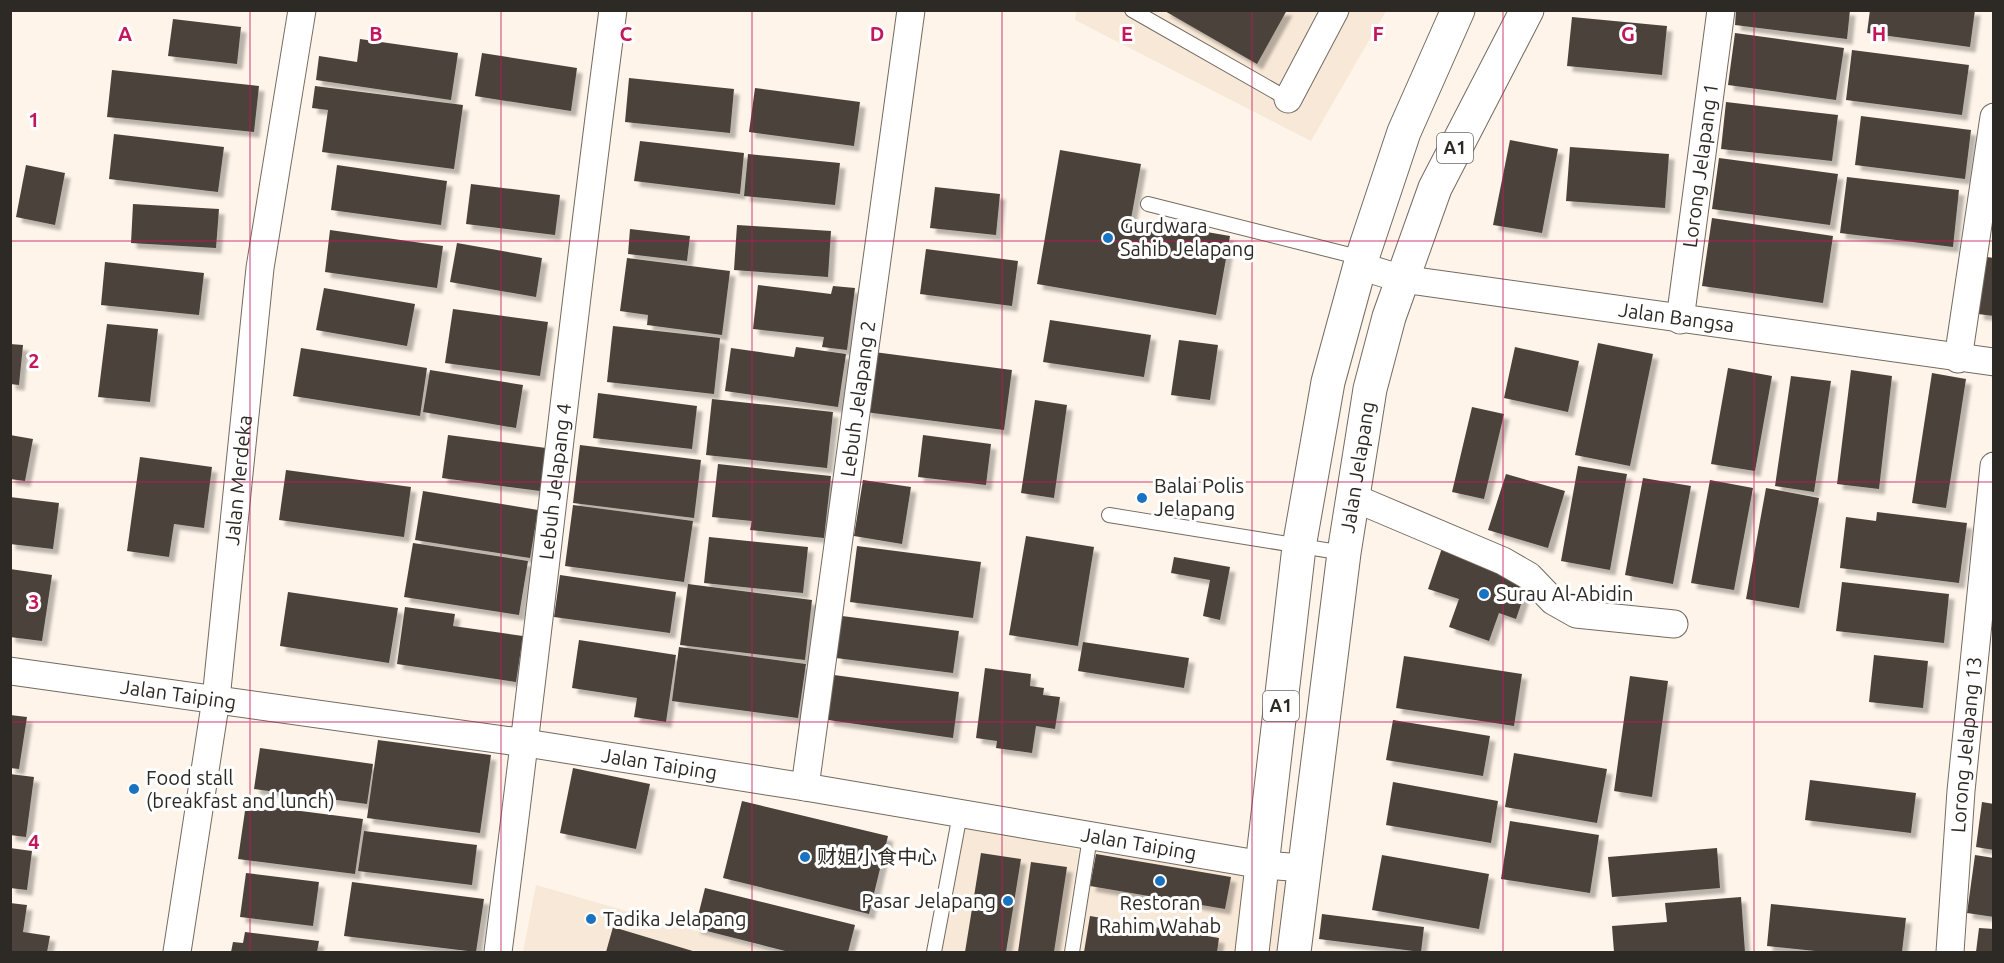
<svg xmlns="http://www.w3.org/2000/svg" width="2004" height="963" viewBox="0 0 2004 963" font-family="Ubuntu,'Noto Sans SC',sans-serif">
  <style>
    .built { fill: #f8e8d7 }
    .building { fill: #4b433a; filter: url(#shadow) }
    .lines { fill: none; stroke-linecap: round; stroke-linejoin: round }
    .lane-casing { stroke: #736b61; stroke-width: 16 }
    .street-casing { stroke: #736b61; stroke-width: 29 }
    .primary-casing { stroke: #736b61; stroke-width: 35 }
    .lane { stroke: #fff; stroke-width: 14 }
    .street { stroke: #fff; stroke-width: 27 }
    .primary { stroke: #fff; stroke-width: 33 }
    .grid { fill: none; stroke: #c2185b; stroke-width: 1.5; stroke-opacity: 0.55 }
    .poi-dot { fill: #1a73c0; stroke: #fff; stroke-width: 2 }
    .labels { text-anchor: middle; stroke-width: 6; stroke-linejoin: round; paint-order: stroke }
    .shield { fill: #fff; stroke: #6c6a66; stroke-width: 1.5 }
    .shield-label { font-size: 18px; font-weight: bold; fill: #2d2a25 }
    .street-label { font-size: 20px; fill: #2d2a25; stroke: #fff }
    .poi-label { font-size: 20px; fill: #2d2a25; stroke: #fff; text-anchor: start }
    .grid-label { font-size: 20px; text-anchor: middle; font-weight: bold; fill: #c2185b; stroke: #fff; stroke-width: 6; stroke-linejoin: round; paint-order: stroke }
  </style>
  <defs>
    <filter id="shadow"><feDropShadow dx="5.5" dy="5.5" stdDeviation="1.5" flood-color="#0004"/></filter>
  </defs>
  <rect width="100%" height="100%" fill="#fef4e9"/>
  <path class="built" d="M1077,10l309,1 -75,130 -236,-121z
    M958,824l121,26 -16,102h-126z
    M1088,833l221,35 -11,84h-227z
    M536,885l233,67h-246z"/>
  <path class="building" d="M1163,10h124l-30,54z
    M1736,10h114l-3,29 -112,-14z
    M1870,10h105l-5,37 -103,-14z
    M1572,17l95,9 -5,49 -95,-9z
    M173,19l68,8 -4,37 -69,-8z
    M1735,33l109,15 -8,52 -108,-15z
    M360,39l98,14 -7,47 -135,-20 3,-24 38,6z
    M1852,50l117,15 -7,50 -116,-15z
    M482,53l95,15 -6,43 -96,-15z
    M112,70l147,16 -5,46 -147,-15z
    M629,78l105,11 -4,44 -105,-11z
    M315,86l148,19 -9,64 -132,-17 6,-42 -16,-2z
    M755,88l105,14 -6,44 -105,-14z
    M1726,102l112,13 -6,46 -111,-12z
    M1861,116l110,14 -6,49 -110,-14z
    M114,134l110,13 -6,45 -109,-13z
    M1510,140l48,9 -16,84 -49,-8z
    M640,141l104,12 -4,41 -106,-13z
    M1570,147l99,7 -4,54 -99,-7z
    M1060,150l81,14 -10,55 99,17 -14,79 -179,-31z
    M748,154l92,9 -5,42 -91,-9z
    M1719,158l119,16 -8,51 -118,-16z
    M26,165l39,8 -10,52 -39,-8z
    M337,165l110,16 -6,44 -110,-15z
    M1847,177l112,13 -6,57 -113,-14z
    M471,184l89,11 -5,40 -89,-11z
    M935,187l65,7 -4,41 -66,-7z
    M133,204l86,5 -3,39 -85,-5z
    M1712,218l121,18 -10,67 -121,-17z
    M737,225l94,6 -3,46 -94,-7z
    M630,229l60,7 -3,25 -59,-7z
    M330,230l113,16 -6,42 -112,-16z
    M457,243l85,15 -6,39 -86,-15z
    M926,249l92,12 -6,45 -92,-12z
    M1987,257l7,1v58l-16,-2z
    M627,258l103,13 -8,64 -75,-10 1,-10 -28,-4z
    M105,262l99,11 -5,42 -98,-10z
    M758,285l73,9 2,-8 22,2 -8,62 -25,-3 2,-10 -71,-8z
    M324,288l91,16 -8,42 -91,-16z
    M453,309l95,13 -8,54 -95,-13z
    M1050,320l101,15 -7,42 -101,-15z
    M107,324l51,5 -8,73 -52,-5z
    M613,326l107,12 -6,56 -107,-12z
    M1179,340l39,5 -8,55 -39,-5z
    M1598,343l55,11 -23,112 -55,-11z
    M10,344l13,1 -4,40 -9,-1z
    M796,347l50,7 -8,53 -113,-16 6,-43 63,9z
    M1515,347l64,14 -11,51 -64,-14z
    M301,348l126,20 -7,48 -127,-20z
    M874,352l138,18 -8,60 -139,-18z
    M1728,368l44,8 -17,95 -44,-7z
    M430,370l93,15 -7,43 -93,-16z
    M1851,370l41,6 -13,113 -42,-5z
    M1932,373l34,6 -20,129 -34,-5z
    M1791,376l40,5 -17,111 -39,-6z
    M598,393l99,13 -5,43 -99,-11z
    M712,399l121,13 -6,56 -121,-13z
    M1035,400l32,5 -13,93 -33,-5z
    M1472,407l32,7 -20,85 -32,-7z
    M10,435l23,4 -8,42 -15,-2z
    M448,435l98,13 -6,43 -98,-13z
    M923,435l68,9 -5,41 -68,-8z
    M580,445l121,15 -7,58 -121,-15z
    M140,457l72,10 -8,61 -30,-4 -5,33 -42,-6z
    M718,464l113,12 -7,62 -74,-8 2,-9 -40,-4z
    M1578,466l49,8 -17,96 -49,-9z
    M286,470l125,17 -7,50 -125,-17z
    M1506,474l59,17 -17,57 -60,-18z
    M1643,478l48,8 -18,98 -48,-9z
    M863,480l48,7 -9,57 -48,-8z
    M1710,480l43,8 -19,102 -43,-7z
    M1766,488l53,10 -20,110 -53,-9z
    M423,491l115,19 -8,48 -115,-18z
    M10,497l49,6 -6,46 -43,-5z
    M573,505l120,16 -9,61 -119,-16z
    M1877,512l90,11 -8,60 -119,-15 6,-51 30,4z
    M1026,536l68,11 -16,99 -69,-11z
    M709,537l99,10 -5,46 -99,-10z
    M413,543l115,18 -9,54 -115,-18z
    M857,546l124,16 -8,56 -123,-16z
    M1442,548l88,30 -14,41 -17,-6 -10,28 -40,-14 10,-28 -31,-10z
    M1174,557l56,10 -10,53 -17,-4 7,-36 -39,-7z
    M10,569l42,6 -10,66 -32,-4z
    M560,575l116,17 -6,41 -116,-16z
    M1842,582l107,12 -5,49 -108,-12z
    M688,584l124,16 -7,60 -125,-15z
    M288,592l110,16 -9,55 -109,-17z
    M405,607l50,7 -2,12 70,10 -7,46 -119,-18z
    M842,616l117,15 -6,42 -117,-15z
    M579,640l97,15 -10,67 -32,-5 3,-19 -65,-10z
    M1083,642l106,16 -5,30 -106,-17z
    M679,647l127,17 -8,54 -126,-17z
    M1874,655l54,6 -5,47 -54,-6z
    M1404,656l118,18 -8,52 -118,-18z
    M985,668l46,6 -1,12 14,2 -1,7 17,2 -5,32 -19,-3 -4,27 -36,-5 1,-7 -21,-3z
    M834,675l125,17 -6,46 -125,-18z
    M1630,676l38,5 -16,116 -38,-6z
    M10,715l17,2 -8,52 -9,-1z
    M1393,720l97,16 -7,40 -97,-16z
    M378,740l113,15 -11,78 -113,-15z
    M260,748l113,16 -6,40 -113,-15z
    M1514,753l93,16 -10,54 -92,-16z
    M573,768l77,16 -14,65 -76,-16z
    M10,774l24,3 -8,60 -16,-2z
    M1810,780l106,13 -5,40 -106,-13z
    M1393,782l105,19 -7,42 -105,-18z
    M742,801l146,35 -19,78 -146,-36z
    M1982,802l12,2v46l-18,-3z
    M246,804l117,15 -8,55 -117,-15z
    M1510,821l89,14 -9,58 -89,-14z
    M364,831l113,14 -5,40 -114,-14z
    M10,848l22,3 -5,39 -17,-2z
    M1717,848l3,40 -108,9 -4,-40z
    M981,853l40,6 -15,93h-41z
    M1096,854l135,23 -6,32 -135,-23z
    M1382,855l107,19 -10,55 -107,-19z
    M1975,855l19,3v59l-27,-4z
    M1031,862l36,5 -13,85h-36z
    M246,873l73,9 -6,44 -73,-9z
    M352,882l132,17 -8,53 -132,-16z
    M705,888l150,37 -7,27h-59l-94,-24z
    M1741,897l4,55h-131l-2,-26 55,-4 -2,-19z
    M10,903l17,2 -4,27 27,4 -3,16h-37z
    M1771,904l135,14 -4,34h-77l-58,-6z
    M1322,914l102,13 -3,25 -102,-13z
    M1090,916l129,22 -2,14h-133z
    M613,927l83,25h-90z
    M1979,928l15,1v23h-18z
    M245,932l74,9 -2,11h-86l2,-10 10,1z"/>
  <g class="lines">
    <defs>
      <path id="lane" d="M1132,10l156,89
        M1148,204l214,54
        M1109,515l235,38
        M934,952l26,-138
        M1072,952l18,-115"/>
      <g id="street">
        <path d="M1288,99l47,-89"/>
        <path id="s1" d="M1360,266l42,13 592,83"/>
        <path id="s2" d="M1680,320l41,-310"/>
        <path d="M1958,359l36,-242"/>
        <path d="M1352,497l151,64 26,15 24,25 23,13 98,10"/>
        <path id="s3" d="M10,671l516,72 279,44 458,78 41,3"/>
        <path id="s4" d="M805,787l106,-777"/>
        <path id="s5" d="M177,952l39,-253 44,-431 42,-258"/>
        <path id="s6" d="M498,952c41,-313 73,-628 115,-942"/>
        <path id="s7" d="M1950,952l11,-161 33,-325"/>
      </g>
      <g id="primary">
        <path d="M1252,952l47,-405 29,-165 34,-124 42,-126 54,-122"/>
        <path id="s8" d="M1294,952l50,-399 26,-164 19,-72 46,-129 92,-178"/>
      </g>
    </defs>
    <use href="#lane" class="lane-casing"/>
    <use href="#street" class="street-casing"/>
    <use href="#primary" class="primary-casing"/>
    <use href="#lane" class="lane"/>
    <use href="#street" class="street"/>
    <use href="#primary" class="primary"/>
  </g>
  <path class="grid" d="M250,10v942M501,10v942M752,10v942M1002,10v942M1252,10v942M1503,10v942M1754,10v942M10,241h1984M10,482h1984M10,722h1984"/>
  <g class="poi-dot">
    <circle cx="1108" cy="238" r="6"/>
    <circle cx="1142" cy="498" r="6"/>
    <circle cx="1484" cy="594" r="6"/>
    <circle cx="134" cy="789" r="6"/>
    <circle cx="805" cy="857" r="6"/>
    <circle cx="1160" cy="881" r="6"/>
    <circle cx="1008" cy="901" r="6"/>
    <circle cx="591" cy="919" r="6"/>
  </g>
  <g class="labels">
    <g class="shield">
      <rect x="1437" y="133" width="36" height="30" rx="4.5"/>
      <rect x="1263" y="691" width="36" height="30" rx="4.5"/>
    </g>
    <g class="shield-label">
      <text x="1455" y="154">A1</text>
      <text x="1281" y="712">A1</text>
    </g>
    <g class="street-label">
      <text dy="7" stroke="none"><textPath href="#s2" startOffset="156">Lorong Jelapang 1</textPath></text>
      <text dy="7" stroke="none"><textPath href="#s1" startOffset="321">Jalan Bangsa</textPath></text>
      <text dy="7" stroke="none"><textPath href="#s4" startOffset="392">Lebuh Jelapang 2</textPath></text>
      <text dy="7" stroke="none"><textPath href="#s8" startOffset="489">Jalan Jelapang</textPath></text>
      <text dy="7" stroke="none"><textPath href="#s5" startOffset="476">Jalan Merdeka</textPath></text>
      <text dy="7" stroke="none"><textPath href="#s6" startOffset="474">Lebuh Jelapang 4</textPath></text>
      <text dy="7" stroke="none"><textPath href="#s3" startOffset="170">Jalan Taiping</textPath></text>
      <text dy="7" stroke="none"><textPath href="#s7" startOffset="208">Lorong Jelapang 13</textPath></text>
      <text dy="7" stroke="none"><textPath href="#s3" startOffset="656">Jalan Taiping</textPath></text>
      <text dy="7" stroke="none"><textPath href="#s3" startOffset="1142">Jalan Taiping</textPath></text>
    </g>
    <g class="poi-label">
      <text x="1120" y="233">Gurdwara<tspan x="1120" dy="23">Sahib Jelapang</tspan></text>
      <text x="1154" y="493">Balai Polis<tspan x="1154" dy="23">Jelapang</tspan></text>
      <text x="1496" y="601">Surau Al-Abidin</text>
      <text x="146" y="785">Food stall<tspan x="146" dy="23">(breakfast and lunch)</tspan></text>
      <text x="817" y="864">财姐小食中心</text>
      <text x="996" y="908" text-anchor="end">Pasar Jelapang</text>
      <text x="1160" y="910" text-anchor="middle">Restoran<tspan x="1160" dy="23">Rahim Wahab</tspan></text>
      <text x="603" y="926">Tadika Jelapang</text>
    </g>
  </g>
  <g class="grid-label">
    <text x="125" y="41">A</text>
    <text x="376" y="41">B</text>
    <text x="626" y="41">C</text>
    <text x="877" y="41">D</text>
    <text x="1127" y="41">E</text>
    <text x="1378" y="41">F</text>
    <text x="1628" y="41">G</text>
    <text x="1879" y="41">H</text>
    <text x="34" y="127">1</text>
    <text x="34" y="368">2</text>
    <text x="34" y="609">3</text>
    <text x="34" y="849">4</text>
  </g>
  <rect width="2004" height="963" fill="none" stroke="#2d2a25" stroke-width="24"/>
</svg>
